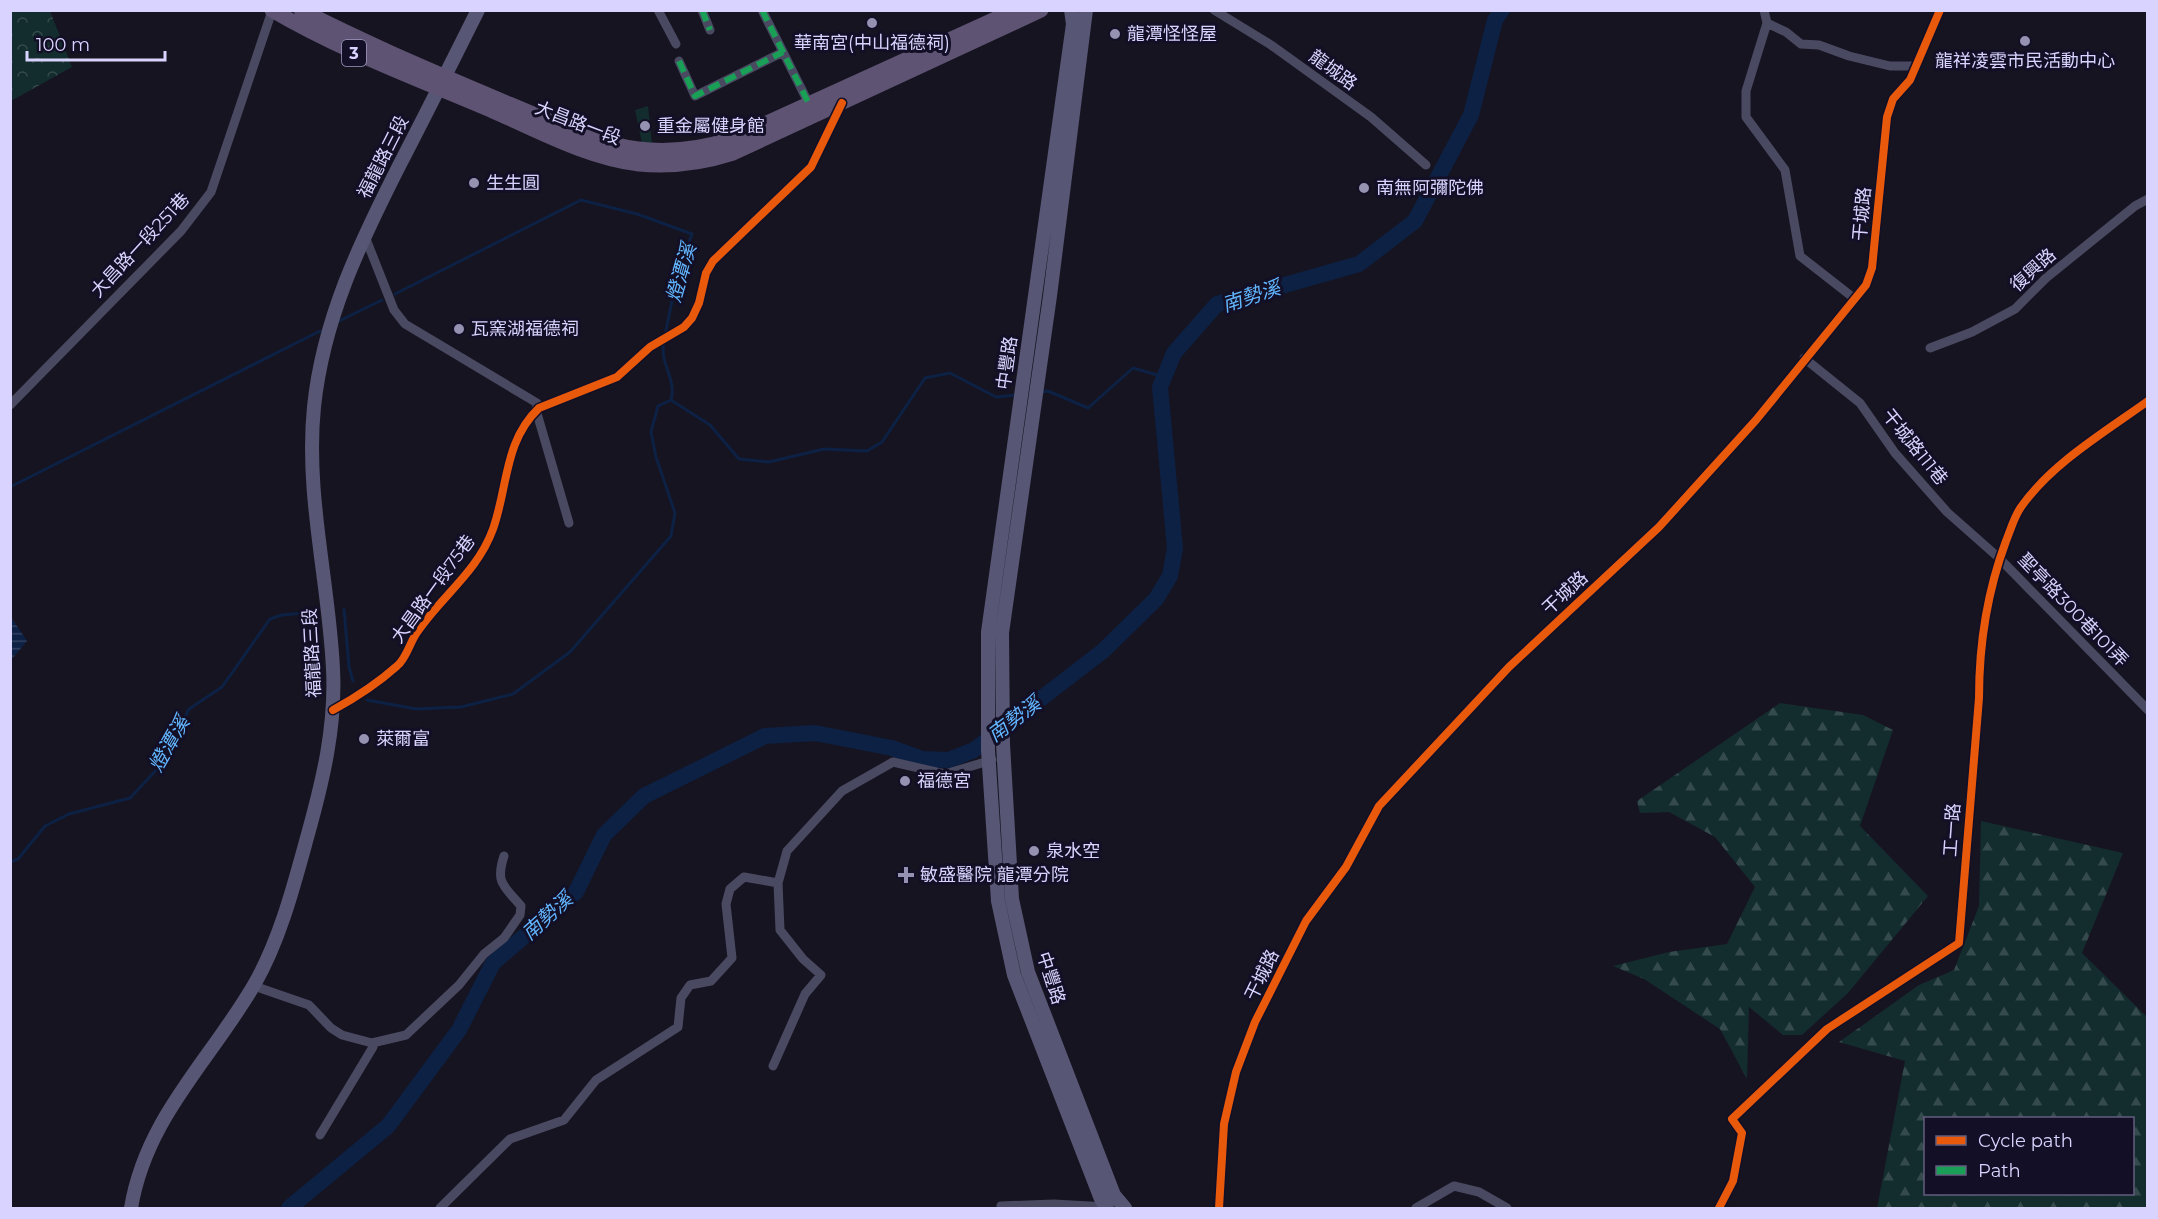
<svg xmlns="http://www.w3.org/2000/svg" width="2158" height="1219" viewBox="0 0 2158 1219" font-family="Montserrat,'Noto Sans TC',sans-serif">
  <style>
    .forest { fill: url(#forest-firs); fill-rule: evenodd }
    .park { fill: url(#park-crowns) }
    .garden { fill: #132c2d }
    .water { fill: url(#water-rules) }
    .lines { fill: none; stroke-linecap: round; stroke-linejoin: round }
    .stream { stroke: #0d2144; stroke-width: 3 }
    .river { stroke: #0d2144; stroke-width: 16 }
    .minor { stroke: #4a4962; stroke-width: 9 }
    .secondary { stroke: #575674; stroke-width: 14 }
    .primary { stroke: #5e5373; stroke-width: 15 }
    .quiet { stroke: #1a9f57; stroke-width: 6; stroke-dasharray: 12 6; stroke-linecap: butt }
    .cycleway-casing { stroke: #130f26; stroke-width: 11 }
    .cycleway { stroke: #e8590c; stroke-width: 8 }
    .poi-dot { fill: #9591b1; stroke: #130f26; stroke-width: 2 }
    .labels { text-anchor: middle; stroke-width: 6; stroke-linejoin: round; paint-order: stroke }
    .shield { fill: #130f26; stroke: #9e99be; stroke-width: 1.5 }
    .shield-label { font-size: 16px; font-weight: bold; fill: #d9d4ff }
    .poi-label { font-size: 18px; fill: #d9d4ff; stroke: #130f26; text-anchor: start }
    .street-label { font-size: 18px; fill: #d9d4ff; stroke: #130f26 }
    .water-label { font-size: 20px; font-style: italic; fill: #62b6ff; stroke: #130f26 }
  </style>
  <defs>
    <pattern id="forest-firs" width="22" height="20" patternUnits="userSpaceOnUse" patternTransform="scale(1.5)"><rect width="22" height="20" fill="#132c2d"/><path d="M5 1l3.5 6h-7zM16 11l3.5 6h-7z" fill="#354a4c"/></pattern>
    <pattern id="park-crowns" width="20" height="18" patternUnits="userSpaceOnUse" patternTransform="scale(1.5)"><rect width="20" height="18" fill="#132c2d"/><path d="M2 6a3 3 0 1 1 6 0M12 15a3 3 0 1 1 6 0" fill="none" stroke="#354a4c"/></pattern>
    <pattern id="water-rules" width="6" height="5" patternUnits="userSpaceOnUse" patternTransform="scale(1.5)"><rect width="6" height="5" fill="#0d2144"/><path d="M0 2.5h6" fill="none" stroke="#304060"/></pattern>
  </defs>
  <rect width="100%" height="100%" fill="#161421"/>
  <path class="forest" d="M1780,703l83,12 30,15 -33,96 68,70 -80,97 -46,42h-19l-34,-28 -2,72 -27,-50 -76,-50 -31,-13 56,-14 58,-8 28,-57 -40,-50 -46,-25 -29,1 -3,-12z
    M1981,821l142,32 -41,100 65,64v191h-270l28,-147 -66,-19 80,-57 35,-15 25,-64zM1926,1118h206v76h-206z"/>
  <path class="park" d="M11,10l39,1 22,56 -61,34z"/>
  <path class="garden" d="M648,106l4,37h-10l-7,-33z"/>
  <path class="water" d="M11,617l16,24 -16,19z"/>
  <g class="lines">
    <path class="stream" d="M395,294l186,-94 56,14 55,20 -14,38 -13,63
      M337,322l45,-22
      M664,342c-5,21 13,37 7,58l39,25 29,34 30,3 55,-13 43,2 15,-9 43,-64 25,-5 46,24 20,-2
      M1042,392l6,-1 40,17 45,-40 31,9
      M10,487l310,-156
      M344,609l5,58 4,14
      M367,700l49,9 45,-2 52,-13 57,-42 101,-116 4,-23 -19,-56 -5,-25 7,-26 13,-6
      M10,862l8,-3 27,-33 24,-12 61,-16 30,-32 29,-57 33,-22 48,-68 12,-4 33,-3"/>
    <path class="river" d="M289,1208l99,-82 71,-96 34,-67 83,-71 28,-57 40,-39 121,-60 50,-3 77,15 30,11 27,1 25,-10 129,-99 53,-52 14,-23 5,-28 -15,-161 14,-34 43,-49 142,-40 56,-43 56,-106 24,-95 7,-10"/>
    <path class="minor" d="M658,10l18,34
      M702,10l8,20
      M762,10l47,94
      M1214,10l57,35 100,72 55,48
      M1764,10l3,13 19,9 15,12 18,1 30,11 41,10h26
      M1767,23l-21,68v26l39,53 15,86 55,43
      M679,61l16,35 88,-44
      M364,234l30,76 11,14 132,79 -1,7 33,113
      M1930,348l42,-16 43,-23 31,-31 89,-72 13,-7
      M1804,358l56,45 35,50 52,59 52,46 149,152
      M10,405l171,-174 30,-39 61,-181
      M333,710c22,-12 45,-27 64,-44 10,-8 13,-25 21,-35 24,-35 60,-60 75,-102 15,-42 11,-88 46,-121l78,-31 33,-30 34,-20 8,-9 7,-15 7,-30 7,-12 98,-94 30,-63
      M254,986l55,19 22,23 11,7 30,8 1,4 -53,88
      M372,1043l34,-8 53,-50 25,-31 20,-16 16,-23 1,-9c-17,-20 -26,-23 -17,-50
      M773,1066l32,-72 16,-19 -18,-16 -23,-29 -2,-47 9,-32 55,-60 51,-29 52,12 47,-14
      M440,1208l70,-69 54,-19 32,-40 82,-53 3,-29 9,-13 21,-4 21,-23 -6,-54 4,-15 14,-12 34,6
      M1001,1208v-2l53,-2 53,3
      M1219,1208l5,-84 12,-52 19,-50 51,-101 40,-54 33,-61 130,-139 150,-140 97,-107 110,-135 6,-17 15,-151 6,-18 17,-19 30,-70
      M1416,1208l38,-22 25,6 28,16
      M1719,1208l14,-27 9,-48 -10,-14 95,-90 132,-86 20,-245c0,-54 8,-106 27,-157 5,-12 8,-24 15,-34 31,-44 84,-75 127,-106"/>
    <path class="secondary" d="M1071,10l2,14 -85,608v118l10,151 16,74 87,224 6,9
      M1086,10l-36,286 -48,337 1,111 9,155 16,73 86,223 11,13
      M131,1208c15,-90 78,-146 123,-223 26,-45 40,-100 54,-151 15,-54 28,-108 25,-165 -4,-87 -28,-175 -19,-262 9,-88 46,-164 85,-241 27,-52 53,-104 79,-156"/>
    <path class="primary" d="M272,10c70,41 146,69 221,101 46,20 95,47 146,53 33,3 63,-1 94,-11l308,-143
      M301,10c68,35 138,64 208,94 42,17 84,39 129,45 33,4 63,0 94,-10l283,-129"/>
    <path class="quiet" d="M702,10l8,20
      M762,10l47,94
      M679,61l16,35 88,-44"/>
    <defs>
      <path id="cycleway" d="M333,710c22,-12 45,-27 64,-44 10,-8 13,-25 21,-35 24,-35 60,-60 75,-102 15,-42 11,-88 46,-121l78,-31 33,-30 34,-20 8,-9 7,-15 7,-30 7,-12 98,-94 31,-64
        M1219,1208l5,-84 12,-52 19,-50 51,-101 40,-54 33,-61 130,-139 150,-140 97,-107 110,-135 6,-17 15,-151 6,-18 17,-19 30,-70
        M1719,1208l14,-27 9,-48 -10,-14 95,-90 132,-86 20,-245c0,-54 8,-106 27,-157 5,-12 8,-24 15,-34 31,-44 84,-75 127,-106"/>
    </defs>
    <use href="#cycleway" class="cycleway-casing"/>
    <use href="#cycleway" class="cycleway"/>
  </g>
  <g class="poi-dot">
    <circle cx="872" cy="23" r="6"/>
    <circle cx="1115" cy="34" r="6"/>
    <circle cx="2025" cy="41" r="6"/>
    <circle cx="645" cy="126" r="6"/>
    <circle cx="474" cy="183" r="6"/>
    <circle cx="1364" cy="188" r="6"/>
    <circle cx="459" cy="329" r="6"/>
    <circle cx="364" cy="739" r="6"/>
    <circle cx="905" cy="781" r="6"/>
    <circle cx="1034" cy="851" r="6"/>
    <path d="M903 866h6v6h6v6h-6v6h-6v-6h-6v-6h6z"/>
  </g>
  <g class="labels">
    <rect class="shield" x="342" y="40" width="24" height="26" rx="4.5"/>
    <g class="shield-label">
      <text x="354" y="59">3</text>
    </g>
    <g class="poi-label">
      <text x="1127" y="40">龍潭怪怪屋</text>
      <text x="872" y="49" text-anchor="middle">華南宮(中山福德祠)</text>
      <text x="2025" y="67" text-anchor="middle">龍祥凌雲市民活動中心</text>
      <text x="657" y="132">重金屬健身館</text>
      <text x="486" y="189">生生圓</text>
      <text x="1376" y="194">南無阿彌陀佛</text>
      <text x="471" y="335">瓦窯湖福德祠</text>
      <text x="376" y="745">萊爾富</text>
      <text x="917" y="787">福德宮</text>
      <text x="1046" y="857">泉水空</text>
      <text x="920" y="881">敏盛醫院 龍潭分院</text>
    </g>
    <g class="street-label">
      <text transform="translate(1333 70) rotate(36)" y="6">龍城路</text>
      <text transform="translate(578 123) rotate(21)" y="6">大昌路一段</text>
      <text transform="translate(383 157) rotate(-63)" y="6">福龍路三段</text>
      <text transform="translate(1862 214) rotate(-85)" y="6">干城路</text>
      <text transform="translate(140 245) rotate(-47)" y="6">大昌路一段251巷</text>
      <text transform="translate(2033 270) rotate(-42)" y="6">復興路</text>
      <text transform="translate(1007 363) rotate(-82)" y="6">中豐路</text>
      <text transform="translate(1915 447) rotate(51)" y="6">干城路111巷</text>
      <text transform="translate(433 589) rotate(-54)" y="6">大昌路一段75巷</text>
      <text transform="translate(1565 593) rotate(-43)" y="6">干城路</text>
      <text transform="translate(2073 610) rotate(46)" y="6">聖亭路300巷101弄</text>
      <text transform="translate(312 653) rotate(-93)" y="6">福龍路三段</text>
      <text transform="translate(1952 830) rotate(-86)" y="6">工一路</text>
      <text transform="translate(1262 975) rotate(-64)" y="6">干城路</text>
      <text transform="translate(1051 978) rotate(72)" y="6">中豐路</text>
    </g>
    <g class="water-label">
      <text transform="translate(681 273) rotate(-74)" y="7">燈潭溪</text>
      <text transform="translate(1251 296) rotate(-18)" y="7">南勢溪</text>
      <text transform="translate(1014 719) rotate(-37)" y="7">南勢溪</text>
      <text transform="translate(169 744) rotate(-60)" y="7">燈潭溪</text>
      <text transform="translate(547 916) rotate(-42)" y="7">南勢溪</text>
    </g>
  </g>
  <rect width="2158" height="1219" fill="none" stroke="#d9d4ff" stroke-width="24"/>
  <rect x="1924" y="1117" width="210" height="78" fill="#130f26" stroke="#625e7d" stroke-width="1.5"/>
  <rect x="1936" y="1136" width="30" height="9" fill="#e8590c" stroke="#625e7d" stroke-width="1.5"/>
  <text x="1978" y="1147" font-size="18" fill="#d9d4ff">Cycle path</text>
  <rect x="1936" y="1166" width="30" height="9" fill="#1a9f57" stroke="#625e7d" stroke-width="1.5"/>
  <text x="1978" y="1177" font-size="18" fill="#d9d4ff">Path</text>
  <path d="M27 51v9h138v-9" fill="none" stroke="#d9d4ff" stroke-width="3"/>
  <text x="36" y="51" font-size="18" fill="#d9d4ff" stroke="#130f26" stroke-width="4.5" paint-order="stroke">100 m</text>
</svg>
